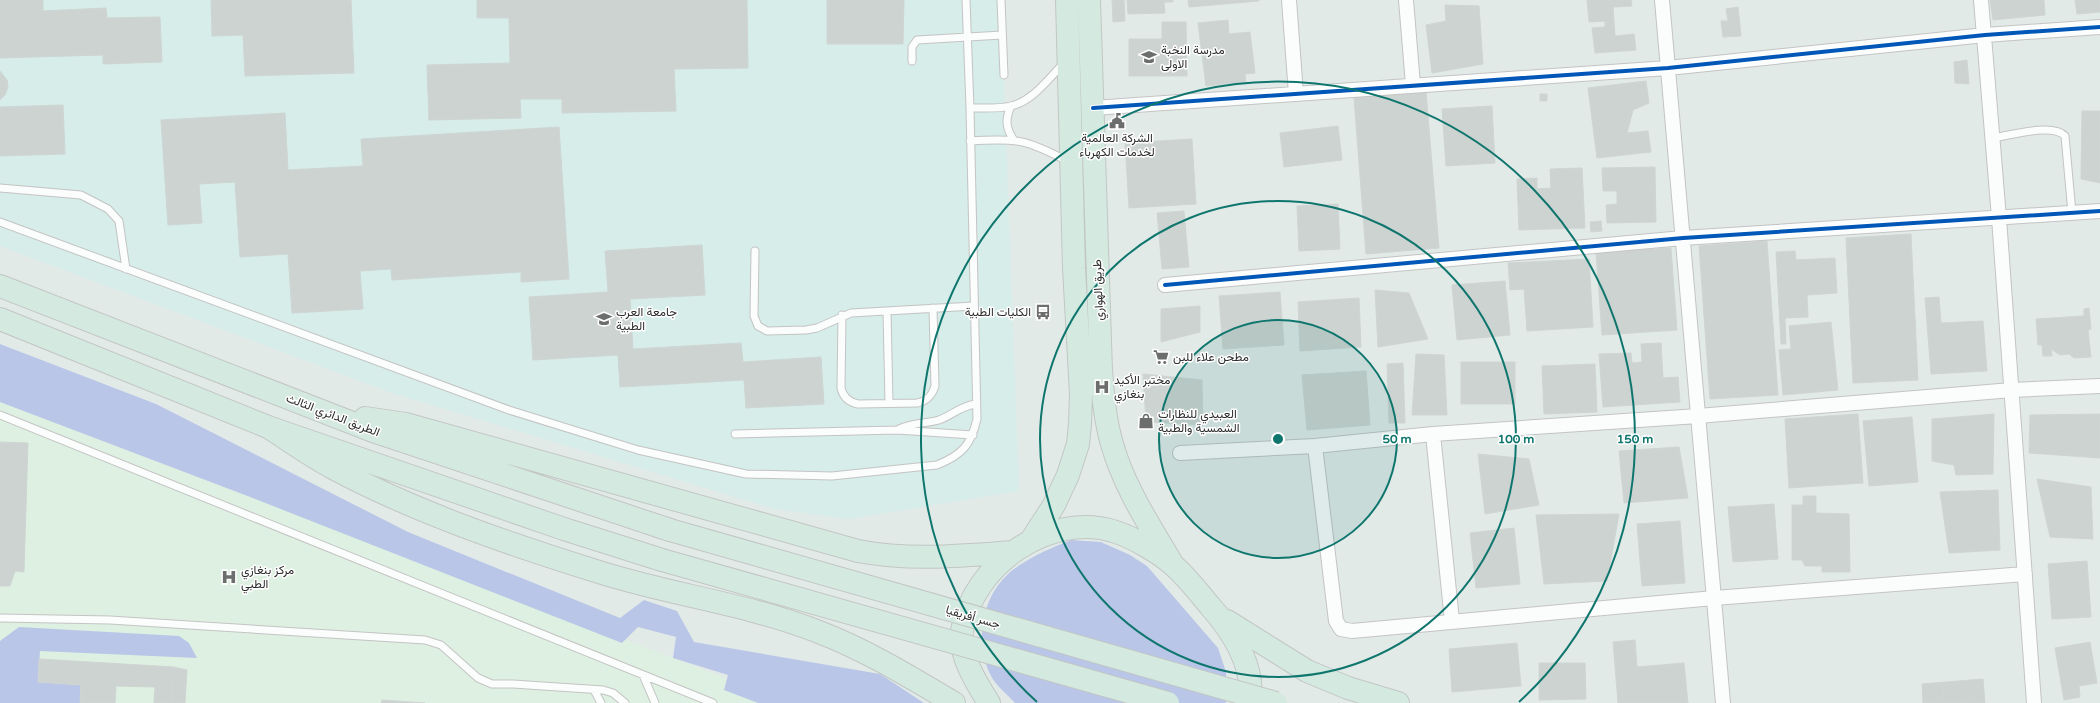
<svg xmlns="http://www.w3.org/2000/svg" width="2100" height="703" viewBox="0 0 2100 703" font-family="'Varela Round',Vazirmatn,sans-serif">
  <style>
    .education { fill: #d6ede9 }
    .medical { fill: #def0e2 }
    .green { fill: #b9c6e7 }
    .building { fill: #cdd3d1; stroke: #ced5d3 }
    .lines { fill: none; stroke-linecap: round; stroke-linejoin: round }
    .lane-casing { stroke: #c3c4c3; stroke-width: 9 }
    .street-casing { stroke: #c3c4c3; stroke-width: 16 }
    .highway-casing { stroke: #c2c6c5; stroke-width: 24 }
    .lane { stroke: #fbfcfc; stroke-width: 7 }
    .street { stroke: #fbfcfc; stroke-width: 14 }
    .highway { stroke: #d4e9e0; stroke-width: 22 }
    .highway-bridge-casing { stroke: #c2c6c5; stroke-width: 24; stroke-linecap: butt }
    .highway-bridge { stroke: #d4e9e0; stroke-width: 22 }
    .cycleway-casing { stroke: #fff; stroke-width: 6 }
    .cycleway { stroke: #0057b8; stroke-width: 4 }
    .ring { fill: none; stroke: #0f766e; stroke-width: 2 }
    .labels { text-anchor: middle; stroke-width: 3; stroke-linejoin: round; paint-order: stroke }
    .poi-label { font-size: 12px; fill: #2c2c2c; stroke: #fff; text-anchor: start }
    .street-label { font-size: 12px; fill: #2c2c2c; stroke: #fff }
    .centre { fill: #0f766e; stroke: #fff; stroke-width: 2 }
    .ring-label { font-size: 12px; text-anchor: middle; font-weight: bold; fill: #0f766e; stroke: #fff; stroke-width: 3; stroke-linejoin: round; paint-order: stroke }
  </style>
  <rect width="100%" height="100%" fill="#e2eae8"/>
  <path class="education" d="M0,0h1001l18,491 -170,28 -74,-10 -386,-117 -389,-146z"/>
  <path class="medical" d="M0,402l673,256 117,45h-790z"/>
  <path class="green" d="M0,344l156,60 252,128 212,86 24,-18 33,11 17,31 186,32 44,29h-166l-34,-13 4,-15 -55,-17 3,-21 -38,-10 -16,16 -377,-148 -245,-93z
    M1071,540l30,2 29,13 17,11 71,82 8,24v31h-211c-7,-8 -19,-17 -24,-27 -18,-35 -9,-83 23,-107 18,-13 37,-21 57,-29z
    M19,627l160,9 10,7 8,15 -157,-7 -2,31 43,3 -1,18h-80v-62z"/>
  <path class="building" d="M0,0h43v11l63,-3 1,10 53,-1 2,45 -59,2v-9l-103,3z
    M211,0h140l3,73 -109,3 -2,-41 -31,1z
    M477,0h270l1,68 -74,1 2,42 -114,2v-14h-42l1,19 -92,2 -2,-55 83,-2 -1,-45h-32z
    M827,0h77l-1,44h-76z
    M1112,0h12l1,21 -12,1z
    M1127,0h46v2h-9l1,11 -37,1z
    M1188,0h71v1l-70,6z
    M1587,0h44l1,6 -19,1 2,29 19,-2 2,16 -41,3 -3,-25 13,-1v-6l-16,1z
    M1990,0h54l1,15 -52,5z
    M2075,0h25v12l-23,2z
    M1445,5l34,1 4,58 -51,9 -6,-48 20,-4z
    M1738,7l3,29 -18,1 -2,-16h7l-2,-12z
    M1228,20l1,14 21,-2 5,41 -10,1 1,8 -40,4 -8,-63z
    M1162,22h24l1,54h-58v-37h33z
    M1967,60l2,24 -14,-1 -1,-21z
    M0,71l7,9 1,7 -3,8 -5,5z
    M1646,81l3,22 -16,7 -6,23 21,-2 3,21 -54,6 -9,-70z
    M1426,92l13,156 -73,6 -12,-156z
    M1540,94h7v7h-7z
    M63,105l2,49 -65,2v-49z
    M1492,106l3,57 -49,3 -4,-57z
    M2082,111h18v72l-19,-4z
    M285,113l3,57 75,-4 -2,-27 198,-12 10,152 -48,3v-10l-129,8 -1,-11 -31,2 3,38 -71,4 -4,-59 -48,3 -5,-75 -36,2 3,39 -34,2 -7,-105z
    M1338,126l4,34 -58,7 -4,-34z
    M1192,139l4,65 -67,4 -4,-65z
    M1655,167l1,55 -49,1 -1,-18 11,-1v-13h-14l-1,-23z
    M1582,168l3,60 -66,2 -2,-51 20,-1v11l14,-1 -1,-19z
    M1338,204l2,45 -41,2 -2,-45z
    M1184,211l5,56 -27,2 -5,-56z
    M1601,221l1,10 -11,1 -1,-10z
    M1911,234l7,146 -65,3 -7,-145z
    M1767,241l11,154 -68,4 -11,-153z
    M702,245l3,50 -75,4 3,50 108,-6 2,19 78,-5 3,47 -78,4 -2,-28 -124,7 -2,-32 -85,5 -4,-63 79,-5 -3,-41z
    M1671,248l6,82 -75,5 -6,-82z
    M1795,251l1,9 39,-2 2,35 -30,2 1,22 -23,1 1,26h-5l-5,-92z
    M1589,259l4,68 -66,4 -3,-42 -14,1 -2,-27z
    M1505,281l5,54 -53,5 -5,-55z
    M1375,290l34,3 19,46 -50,8z
    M1280,292l4,53 -61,4 -4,-53z
    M1939,297l2,26 42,-2 4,50 -56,3 -6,-76z
    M1359,298l2,49 -61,4 -2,-49z
    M1200,306v26l-39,10v-33z
    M2089,308l2,21 -3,1 3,27 -17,1 -5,-4 -9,1 -9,-6 1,7h-9l-1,-11h-4l-2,-26 48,-3v-7z
    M1831,322l7,68 -55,5 -4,-45 12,-1 -2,-23z
    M1661,343l2,35 15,-1 2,25 -77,5 -4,-53 32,-1 1,10 10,-1 -1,-18z
    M1416,354l28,1 3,60h-35z
    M1461,362h54v42h-54z
    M1403,363l2,60h-16l-2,-59z
    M1595,364l2,48 -53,2 -2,-48z
    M1366,371l4,54 -63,5 -5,-55z
    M1143,374l59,6 1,45 -57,-3z
    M1858,414l5,69 -74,5 -4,-69z
    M1994,414l-1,60 -37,1 -2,-10 -22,-4v-42z
    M2100,414v44l-71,-5 1,-38z
    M1912,417l6,65 -49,4 -6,-65z
    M0,442l28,1 -4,129 -9,-1 -5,15h-10z
    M1679,447l9,51 -64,5 -5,-52z
    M1478,454l51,5 10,46 -54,9z
    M2037,479l54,8 2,52 -43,-2z
    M1998,490l2,60 -51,3 -9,-61z
    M1803,496h13v17l33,1 1,58h-28v-6h-17l-3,-6h-10v-55h11z
    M1774,504l4,55 -45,3 -5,-55z
    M1619,514l-12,67 -63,3 -8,-69z
    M1680,521l5,62 -43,3 -5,-62z
    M1514,528l6,56 -44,4 -6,-55z
    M2087,561l4,56 -39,2 -4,-55z
    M1635,640l2,27 47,-4 4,40h-70l-5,-61z
    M2090,642l7,41 -18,3 1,11 -16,3 -9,-52z
    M1517,643l4,43 -69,6 -3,-43z
    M39,659l135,8 -2,36h-18l1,-16 -39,-1 -1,17h-35l1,-18 -43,-3z
    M1539,663h46l1,36 -47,1z
    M174,667l13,3 -2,33h-13z
    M1983,679l2,24h-62l-1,-19z
    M1973,683l1,16h-9v4h-21l-1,-18z
    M382,700l43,3h-44z"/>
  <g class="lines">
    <defs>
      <path id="lane" d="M1001,0l3,75
        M912,61v-14l5,-7 85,-5
        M1011,106c-6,13 -5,22 2,33
        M970,108c14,0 29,1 41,-2 22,-5 38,-28 53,-43
        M1993,138c17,-3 60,-15 72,-2l7,77
        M970,141c46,-3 56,-2 97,20
        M0,188l81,7 27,14 11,12 7,48
        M0,222l509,188 129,40 108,24 86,2 105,-11c25,-10 34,-20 40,-46l-7,-311 -4,-108
        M755,251l-1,65 4,10 9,5 39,-1 11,-2 34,-15 123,-7
        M887,311l2,92
        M842,315l-1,73c2,9 7,14 17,16l59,-1c10,-2 15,-7 18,-17l-2,-78
        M0,415l713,288
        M899,429c13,-7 27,-5 40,-9 14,-5 21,-14 37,-16
        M735,434l162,-4 76,5
        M0,618l110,2 315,20 16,5 37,33 14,6h21l90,6 10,3 12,10
        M643,675l12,28
        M594,690l7,13"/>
      <path id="street" d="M1289,0l7,94
        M1406,0l7,85
        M1662,0l61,703
        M1981,0l18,218 35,485
        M1093,108l575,-40 317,-33 115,-8
        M1165,285l518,-47 417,-27
        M1433,434l19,187
        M1315,446l21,175 5,8 11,2 362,-33 311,-24
        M1180,453l135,-7 118,-12 265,-18 314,-26 88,-4"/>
      <path id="highway" d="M1089,0l12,371c2,24 4,49 11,73 12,43 38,82 61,121
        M0,286l373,145 297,99
        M0,319l268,108 296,102 98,31
        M365,418l41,6 452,127c52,10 103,5 155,1
        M268,427c22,14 44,30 67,42 83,44 174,75 264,103 72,23 149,32 220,60 47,18 91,45 135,71
        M1032,539l22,-34 14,-30 10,-31 2,-20 1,-30 -7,-126 -7,-268
        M1227,621l80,50 41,17 50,15
        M989,703c-12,-19 -31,-49 -27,-72 10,-66 89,-121 154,-99 18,6 44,21 57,33 14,12 25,27 37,41 23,26 45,60 40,97"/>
    </defs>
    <use href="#lane" class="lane-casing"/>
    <use href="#street" class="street-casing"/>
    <use href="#highway" class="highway-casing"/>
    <use href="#lane" class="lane"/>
    <use href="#street" class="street"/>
    <use href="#highway" class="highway"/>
    <defs>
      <path id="highway-bridge" d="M670,530l606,173
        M662,560l506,143"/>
    </defs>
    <use href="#highway-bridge" class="highway-bridge-casing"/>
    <use href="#highway-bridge" class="highway-bridge"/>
    <defs>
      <path id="cycleway" d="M1093,108l575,-40 317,-33 115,-8
        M1165,285l518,-47 417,-27"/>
    </defs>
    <use href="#cycleway" class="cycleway-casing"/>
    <use href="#cycleway" class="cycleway"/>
  </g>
  <circle cx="1278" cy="439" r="119" fill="#0f766e" fill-opacity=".12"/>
  <g class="ring">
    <circle cx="1278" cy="439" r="119"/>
    <circle cx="1278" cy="439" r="238"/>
    <path d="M1037 702A357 357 0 1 1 1519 702"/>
  </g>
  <defs>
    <symbol id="school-bare" viewBox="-9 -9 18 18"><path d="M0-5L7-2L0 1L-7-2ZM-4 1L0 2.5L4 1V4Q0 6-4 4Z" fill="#6c6e6e" stroke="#fff" stroke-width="2.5" paint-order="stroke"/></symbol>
    <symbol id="civic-bare" viewBox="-9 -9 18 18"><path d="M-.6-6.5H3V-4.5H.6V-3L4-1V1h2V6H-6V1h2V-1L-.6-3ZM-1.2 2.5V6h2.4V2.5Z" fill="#6c6e6e" stroke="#fff" stroke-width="2.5" paint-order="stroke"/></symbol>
    <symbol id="bus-bare" viewBox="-9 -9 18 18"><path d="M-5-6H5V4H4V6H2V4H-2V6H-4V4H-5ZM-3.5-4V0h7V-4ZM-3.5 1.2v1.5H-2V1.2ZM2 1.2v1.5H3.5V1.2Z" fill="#6c6e6e" stroke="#fff" stroke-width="2.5" paint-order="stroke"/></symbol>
    <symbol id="university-bare" viewBox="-9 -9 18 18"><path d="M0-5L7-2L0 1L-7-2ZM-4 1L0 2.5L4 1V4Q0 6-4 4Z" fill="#6c6e6e" stroke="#fff" stroke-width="2.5" paint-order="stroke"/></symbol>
    <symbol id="supermarket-bare" viewBox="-9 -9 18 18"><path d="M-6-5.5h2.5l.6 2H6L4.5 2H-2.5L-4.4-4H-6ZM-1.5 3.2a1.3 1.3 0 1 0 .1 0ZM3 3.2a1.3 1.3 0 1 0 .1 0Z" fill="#6c6e6e" stroke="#fff" stroke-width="2.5" paint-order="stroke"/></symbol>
    <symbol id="hospital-bare" viewBox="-9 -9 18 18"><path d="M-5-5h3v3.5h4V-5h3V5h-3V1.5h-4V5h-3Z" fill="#6c6e6e" stroke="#fff" stroke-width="2.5" paint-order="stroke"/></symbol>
    <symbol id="shop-bare" viewBox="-9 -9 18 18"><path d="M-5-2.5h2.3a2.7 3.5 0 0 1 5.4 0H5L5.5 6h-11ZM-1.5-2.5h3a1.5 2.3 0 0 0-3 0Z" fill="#6c6e6e" stroke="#fff" stroke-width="2.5" paint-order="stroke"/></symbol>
  </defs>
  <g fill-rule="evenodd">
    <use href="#school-bare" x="1138" y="46" width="22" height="22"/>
    <use href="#civic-bare" x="1106" y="110" width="22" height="22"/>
    <use href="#bus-bare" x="1032" y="301" width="22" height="22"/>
    <use href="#university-bare" x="593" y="308" width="22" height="22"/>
    <use href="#supermarket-bare" x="1150" y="346" width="22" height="22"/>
    <use href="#hospital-bare" x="1091" y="376" width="22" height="22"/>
    <use href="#shop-bare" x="1135" y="410" width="22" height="22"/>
    <use href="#hospital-bare" x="218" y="566" width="22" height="22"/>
  </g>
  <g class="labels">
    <g class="poi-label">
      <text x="1161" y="54">مدرسة النخبة<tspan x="1161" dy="14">الاولى</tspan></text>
      <text x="1117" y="142" text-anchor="middle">الشركة العالمية<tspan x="1117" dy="14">لخدمات الكهرباء</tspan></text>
      <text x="616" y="316">جامعة العرب<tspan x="616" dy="14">الطبية</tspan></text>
      <text x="1031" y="316" text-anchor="end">الكليات الطبية</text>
      <text x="1173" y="361">مطحن علاء للبن</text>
      <text x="1114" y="384">مختبر الأكيد<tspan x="1114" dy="14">بنغازي</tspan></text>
      <text x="1158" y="418">العبيدي للنظارات<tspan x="1158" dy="14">الشمسية والطبية</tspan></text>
      <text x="241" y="574">مركز بنغازي<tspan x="241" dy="14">الطبي</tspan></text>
    </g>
    <g class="street-label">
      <text transform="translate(1098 290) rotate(-92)" y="4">طريق الهواري</text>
      <text transform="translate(333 415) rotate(21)" y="4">الطريق الدائري الثالث</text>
      <text transform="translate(973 617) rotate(16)" y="4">جسر أفريقيا</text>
    </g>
  </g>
  <circle cx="1278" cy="439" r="6" class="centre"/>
  <g class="ring-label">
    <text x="1397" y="443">50 m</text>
    <text x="1516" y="443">100 m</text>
    <text x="1635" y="443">150 m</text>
  </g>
</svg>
